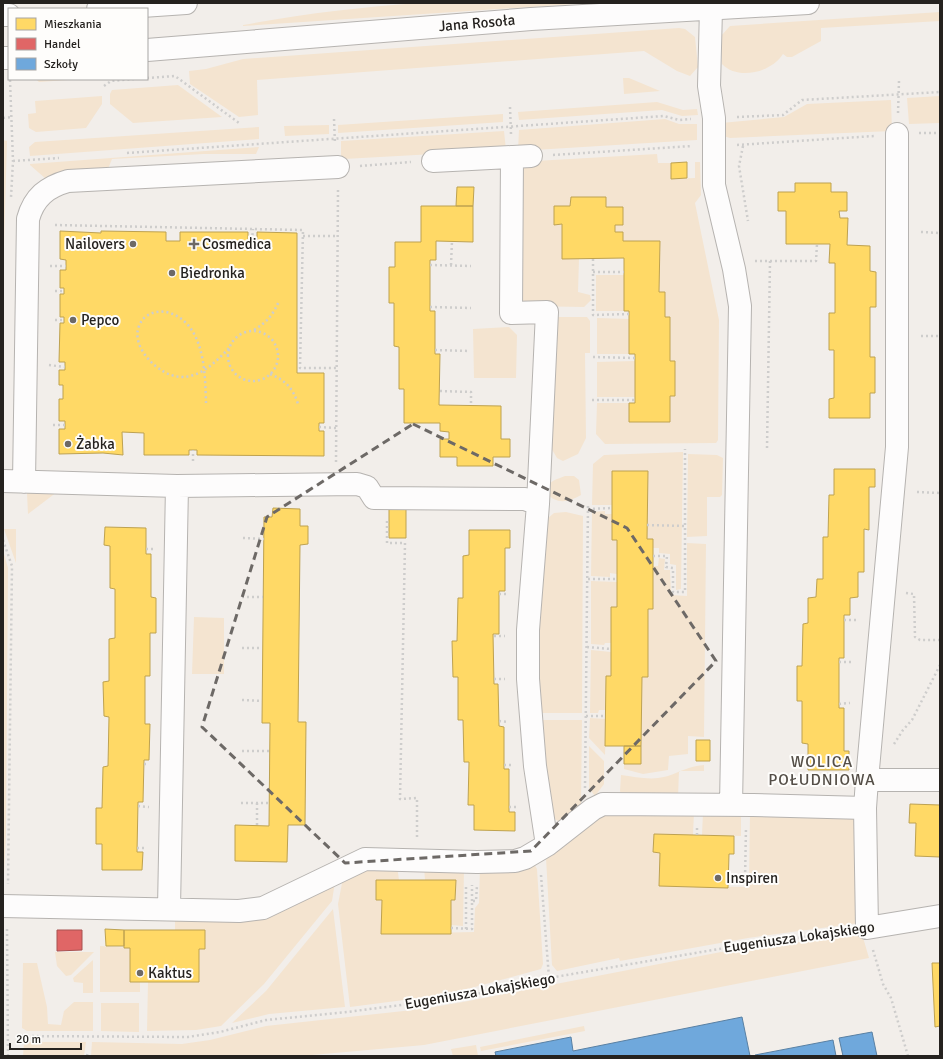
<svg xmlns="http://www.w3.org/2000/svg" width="943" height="1059" viewBox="0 0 943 1059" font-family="Signika,sans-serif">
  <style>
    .green { fill: #f4e4d0 }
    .homes { fill: #ffd966; stroke: #bea251 }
    .shops { fill: #e06666; stroke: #a85251 }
    .schools { fill: #6fa8dc; stroke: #5980a3 }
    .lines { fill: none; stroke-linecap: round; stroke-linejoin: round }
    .minor-casing { stroke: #b6b3b0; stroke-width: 24 }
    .path { stroke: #cecdcc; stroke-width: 2.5; stroke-dasharray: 2 3; stroke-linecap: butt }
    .minor { stroke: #fdfcfc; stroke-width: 22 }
    .marked { fill: none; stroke: #6d6966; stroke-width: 3; stroke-dasharray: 8 5; stroke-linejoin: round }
    .poi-dot { fill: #6d6966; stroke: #fefdfb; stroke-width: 1.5 }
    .labels { text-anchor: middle; stroke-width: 4; stroke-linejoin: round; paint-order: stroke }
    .street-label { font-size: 15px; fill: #25221f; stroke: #fefdfb }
    .poi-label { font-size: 15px; fill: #25221f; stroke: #fefdfb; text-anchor: start }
    .neighbourhood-label { font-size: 16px; letter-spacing: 1px; fill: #544e47; stroke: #fefdfb }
  </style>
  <rect width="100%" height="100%" fill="#f2eeea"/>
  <path class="green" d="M420,3h170l-347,23v-1c59,-11 117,-18 177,-22z
    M940,12v9l-119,7v13l-29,16h-5l-4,-3c-11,18 -45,27 -61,10l-1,-28 9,-10z
    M679,28l6,1 10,8 3,30 -8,9 -13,-5 -33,-20 -387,29 1,35 -19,2 -49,-33 -1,-13 17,-2 37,-10z
    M623,78h6l31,13 -36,3z
    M36,79h45l-42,3z
    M178,85l44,32 -89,6 -23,-19v-10l2,-4z
    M102,96v8l-16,24 -50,4 -7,-4 -1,-14 8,-1 -1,-12z
    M940,96v27l-31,1 -2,-26z
    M891,100l1,31 -162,7 -10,-3 1,-12 63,-6 23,-13z
    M657,102l26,8 14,-1 1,6 -16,1 -20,-6 -143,10 -1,-8z
    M503,114v8l-165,11v-8z
    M665,119l14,5h18v16l-179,11 1,-21z
    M329,125v9l-44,2 -1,-10z
    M259,127v12l-229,17 -1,-9 6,-5z
    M504,131l2,19 -162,9 -3,-1v-17z
    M3,140l4,1 -4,140z
    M259,147l-3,7h-52l-92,5 -4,10 -62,10 -16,-14v-1z
    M657,154l1,9h13v16l24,-1v-16h5l1,33 -6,8 24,117 -1,120 -2,3 -111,1 -9,-10 1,-31h32v19h41v-26l5,-1v-34h-5v-43l-5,-1v-25h-6l1,-51h-37v-8l-8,-1v-7h8v-18h-17l-1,-10h-34l-1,9h-16v18h8v34l17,1 -1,33 12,3 1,5 -7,7 -60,-1 -4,-3 -2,-141z
    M596,275h28v36h-28z
    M558,317h29l3,4v32h-5l1,85 -8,16 -15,7 -6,-3 -7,-12z
    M597,318l33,1 -1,35h-32z
    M509,327l8,8 -1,43h-42l-1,-49z
    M635,361v36h-38v-35z
    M683,452l-2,137 -5,1v-25l-6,-1v-10l-11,-1v-5h-6v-9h-6l1,-68h-36v34h-20l1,-41 11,-9z
    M688,454l29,1 6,3 -1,37 -2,2h-13v39l-20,1z
    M565,476h9l5,4 2,15c-12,7 -25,10 -34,-2 2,-14 7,-12 18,-17z
    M57,492l-29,22 -1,-21z
    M605,511v3h7v26h5v34l-7,-1v4l-19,-1 1,-64z
    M566,512l17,4 -1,197h-45v-71l10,-123 7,-6z
    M4,529h12v34z
    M687,543l19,1 -2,193 -16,-1v18l-19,2 -1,14 -25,4 -19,-5v-5h17l1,-87h6v-68l5,-1v-42h5l1,-8 6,1 -1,11h6l1,25 16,1z
    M3,550l5,18 -2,266 -3,62z
    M591,581l26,1v25l-6,36h-6l-1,2 -13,-1z
    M194,617l30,1v56h-32z
    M591,650l20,2v24h-5v34h-7l-1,3h-8z
    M590,718l16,1 -1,36 -16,-17z
    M538,720h44l-1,87 -20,15 -7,-3z
    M589,746l15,15v23l-9,12 -6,-8z
    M704,765v6h-25l-1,26 -56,-2 -2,-4 1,-16c15,2 31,6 47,1 14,-5 19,-9 36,-11z
    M694,812l-1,23 -39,-1 -1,18 7,1 -1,33 90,1 1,-74 112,-1 -3,111 -111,15 -128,23 -1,-3 -62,13 -5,-6 -6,-107 2,-5 53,-36 7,-3z
    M703,812l38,1v23l-39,-1z
    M533,862l4,7 6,95 -2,5 -70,19 -44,9 -77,10 -12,-103 5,-26 28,-12h26l2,14h-23v19l6,1v34l92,-2 1,-24 4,-5 1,-37z
    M424,867l40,1 -1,58 -12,-1v-25h4l1,-20h-31z
    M335,882l-3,19 -68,83 -43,42 -25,4 -49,1 1,-49h51v-33l6,-19h-30v-12z
    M333,909l12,98 -76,7 -37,9 34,-32z
    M862,934l7,24 -445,87 -123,11h-210l1,-14 90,2 28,-4 56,-14 156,-17 41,-7 258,-50z
    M100,946l30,2 10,34v10h-40z
    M55,952h39l-23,23 -5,1 -9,-10z
    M3,957l1,99h-1z
    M93,960v33h-10v-10l-9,-1 -1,-4z
    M23,963h14l10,44 1,17 13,1 3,-14 10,-9h19v29h-66l-5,-3z
    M101,1003h38v29l-38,-1z
    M584,1026l1,5 -104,20 -1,-4z
    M24,1042h62l-2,14h-61z
    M476,1045l2,11h-25l-2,-7z"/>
  <path class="homes" d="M687,162v16l-16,1v-16z
    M795,183h36v9h16v19h-8l1,7h8l-1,27 23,1v25l6,1v35h-6v50h5v36h-5v25h-41v-19l5,-1v-48h-5v-37h6v-50h-6l1,-19h-44v-33h-8v-19h17z
    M457,187h17l-1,19h-17z
    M571,197h35v10h17v18h-8v7h8v9h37l-1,51h6v25h5v44h5v35h-5v26h-41v-19h6v-49h-6v-43h-5v-53l-62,1v-35l-8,1v-19h16z
    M421,206h52v36l-37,-1v19h-6v51h5v43h5l-1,51 62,1v33h9v18h-17v9h-36v-9h-17v-18h9v-7l-9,-1v-8h-36v-34h-5v-42l-5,-1v-43h-5v-36h6v-25h26z
    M60,231l41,2v-2l65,1v9h14v-9h68v8h9v-8l40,1v140h27v50h-5v8h5v25l-127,-1v-5h-8v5h-45v-22l-22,-1 1,23 -20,-2 -44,1v-25h6v-8h-6v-22h4v-14h-4v-15h6v-8h-6l1,-39h4v-6h-4v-23h4v-6h-4v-18h6v-10l-6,-1z
    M834,469h41v18h-6v43l-5,-1v43h-6v25l-8,1v17h-6v43h-5v50h5v43h5v19h-41v-26l-6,-1v-42h-5v-35h5l1,-42 5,-1v-25l8,-1 1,-18h6v-42h5l1,-42h5z
    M612,471h36l-1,68h6v70h-5v68h-6l-1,69h-36l1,-70h5v-69h6v-67h-5z
    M406,506v32h-17v-31z
    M273,508l27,1v17h8v18l-8,1 -2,177h8l-1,103h-17l-1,37 -52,-1v-36l34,1 1,-103h-8l2,-206h8z
    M105,527l41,1v26h5v43l5,1v35h-6v43h-5v48h5l-1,36h-5l-1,42h-5l-1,50h6l-1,18h-40v-26h-6v-36h6l1,-41 5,-1 1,-49 -5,-1 -1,-34 6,-1v-42l6,-1v-49l-5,-1v-42l-6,-1z
    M469,530h41v18h-5v43h-6v43h-6l1,50h4l1,42 5,1v42h5v43h6v19l-41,-1v-25h-6l1,-43h-5l-1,-42h-5v-43h-5l-1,-36h5l1,-43h5v-42l6,-1z
    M696,740h14v21h-14z
    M624,746h17v18h-17z
    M910,804l30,1v52l-25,-1 1,-33h-7z
    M654,834l80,2v18h-5l-1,34 -69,-2 1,-33 -7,-1z
    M376,880h80l-1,20h-4v34h-70l1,-34h-6z
    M105,929l19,1v16h-18z
    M124,930h81v19h-6v33h-69v-34h-6z
    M932,963h8v63l-5,1z"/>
  <path class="shops" d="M57,930h25v20l-25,1z"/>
  <path class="schools" d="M742,1017l8,39h-254l-1,-4 76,-15 2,14z
    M872,1032l5,24h-34l-4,-18z
    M833,1040l3,16h-80l-1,-1z"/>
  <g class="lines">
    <defs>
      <path id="minor" d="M98,9l88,-6
        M711,9l-2,77 5,32v67l20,84 6,37 -9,499
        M3,15h6
        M147,50l384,-31 277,-16
        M3,58h6
        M512,157l-1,156 36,-1 -9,192 -10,126v49l7,87 12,79
        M433,161l98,-5
        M3,481l174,5 180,-2 10,3 7,11 151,1 13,5
        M24,482l4,-263c6,-22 19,-32 40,-38l270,-14
        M867,780l30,-333v-313
        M940,780h-73l-2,28 2,120 73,-12
        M3,906l236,5 24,-3 102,-49 112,3 38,-1 10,-3 22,-13 46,-36 10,-5 150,1 112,3
        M169,908l8,-422"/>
    </defs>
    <use href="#minor" class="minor-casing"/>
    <path class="path" d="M147,78l28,-2 64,47
      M10,80l3,81 -2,36
      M104,86l7,-5 23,-2
      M510,107l1,27
      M898,113l1,-32
      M737,117l46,-2 19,-15 138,-8
      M3,118l9,-1
      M334,119l1,25
      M919,133h21
      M737,145l137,-9
      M743,146l-4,20 9,55
      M127,153l537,-37 15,4 12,-1
      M553,155l139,-9
      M13,161l46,-3
      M360,166l51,-4
      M55,225l248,5 -3,138h37
      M921,232l19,1
      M303,236h35
      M252,240l1,-11
      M593,259v56l36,-1
      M755,261h15l-3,187
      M770,261h46l1,-17
      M430,265l41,1
      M451,265l1,-24
      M50,266h16
      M593,272h31
      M55,291h9
      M430,307l41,1
      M55,320h8
      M254,330c13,-8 19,-15 25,-29
      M228 356a25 25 0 1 1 50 0a25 25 0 1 1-50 0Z
      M921,336h19
      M435,350l35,1
      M593,357l42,1
      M49,365l16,2
      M270,374c15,6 23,14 28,30
      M440,391l31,1v13
      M592,400h43
      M206,403c-1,-30 -1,-78 -36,-90 -9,-3 -19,-1 -26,5 -19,21 7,50 27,57 24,8 43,-11 58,-27
      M53,425h12
      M319,427l17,1
      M193,461v-11
      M336,462l2,-273
      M917,492l23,1
      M588,509l24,-1
      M387,521v22h18l-5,256 17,-1v40
      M647,525l38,1
      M243,538l21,1
      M3,540l9,26 -4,318
      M146,549h7
      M653,556h14l-1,11 7,1v24h12v-143
      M588,579h29
      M906,593l8,1 1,43 5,3h20
      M499,594h10
      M242,597h21
      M844,620h14
      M494,636h11
      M587,647l24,2
      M242,648h20
      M839,662h15
      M494,679h11
      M242,700l20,1
      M839,704l11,-1
      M586,716h19
      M499,721l9,1
      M894,744l9,-14 9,-10 28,-55
      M242,751h28
      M144,764h5
      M504,765h7
      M585,788l3,-284
      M241,803h28
      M257,803v22
      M138,806l11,1
      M509,807h10
      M697,835v-8
      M137,848h10
      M541,875l8,103
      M728,879l17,1 1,-53
      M472,901v-16
      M451,928l21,1v-28h4l1,-16
      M7,929l1,127
      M466,929v-45
      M873,950l10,34 8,14 17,58
      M17,1036l171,1 32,-5 46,-12 81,-8 116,-15 86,-19 205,-35 91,-11
      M87,1056l1,-5"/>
    <use href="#minor" class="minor"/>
  </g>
  <path class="marked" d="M413,424l214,104 89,133 -185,190 -186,12 -143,-136 65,-210z"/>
  <g class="poi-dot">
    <circle cx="133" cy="244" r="4"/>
    <path d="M192 238h4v4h4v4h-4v4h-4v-4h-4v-4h4z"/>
    <circle cx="172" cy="273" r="4"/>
    <circle cx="73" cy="320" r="4"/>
    <circle cx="68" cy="444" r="4"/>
    <circle cx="718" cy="878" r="4"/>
    <circle cx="140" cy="973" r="4"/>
  </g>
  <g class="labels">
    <g class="street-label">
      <text transform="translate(477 23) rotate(-5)" y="5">Jana Rosoła</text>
      <text transform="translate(799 937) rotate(-8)" y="5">Eugeniusza Lokajskiego</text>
      <text transform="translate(480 991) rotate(-10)" y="5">Eugeniusza Lokajskiego</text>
    </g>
    <g class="poi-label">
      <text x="125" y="249" text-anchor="end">Nailovers</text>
      <text x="202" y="249">Cosmedica</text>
      <text x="180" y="278">Biedronka</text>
      <text x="81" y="325">Pepco</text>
      <text x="76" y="449">Żabka</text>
      <text x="726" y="883">Inspiren</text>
      <text x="148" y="978">Kaktus</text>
    </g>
    <g class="neighbourhood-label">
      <text x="822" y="767">WOLICA<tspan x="822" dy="18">POŁUDNIOWA</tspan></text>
    </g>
  </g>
  <rect width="943" height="1059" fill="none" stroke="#25221f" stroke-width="8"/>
  <rect x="8" y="8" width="140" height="72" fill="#fefdfb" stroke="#a7a5a3"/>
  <rect x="16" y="18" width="20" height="12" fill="#ffd966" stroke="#a7a5a3"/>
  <text x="44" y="28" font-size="12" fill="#25221f">Mieszkania</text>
  <rect x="16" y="38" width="20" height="12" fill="#e06666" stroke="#a7a5a3"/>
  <text x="44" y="48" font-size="12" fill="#25221f">Handel</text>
  <rect x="16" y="58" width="20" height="12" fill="#6fa8dc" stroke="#a7a5a3"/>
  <text x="44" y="68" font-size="12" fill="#25221f">Szkoły</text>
  <path d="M10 1043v6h71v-6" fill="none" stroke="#25221f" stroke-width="2"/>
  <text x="16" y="1043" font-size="12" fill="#25221f" stroke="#fefdfb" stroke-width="3" paint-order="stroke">20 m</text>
</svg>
